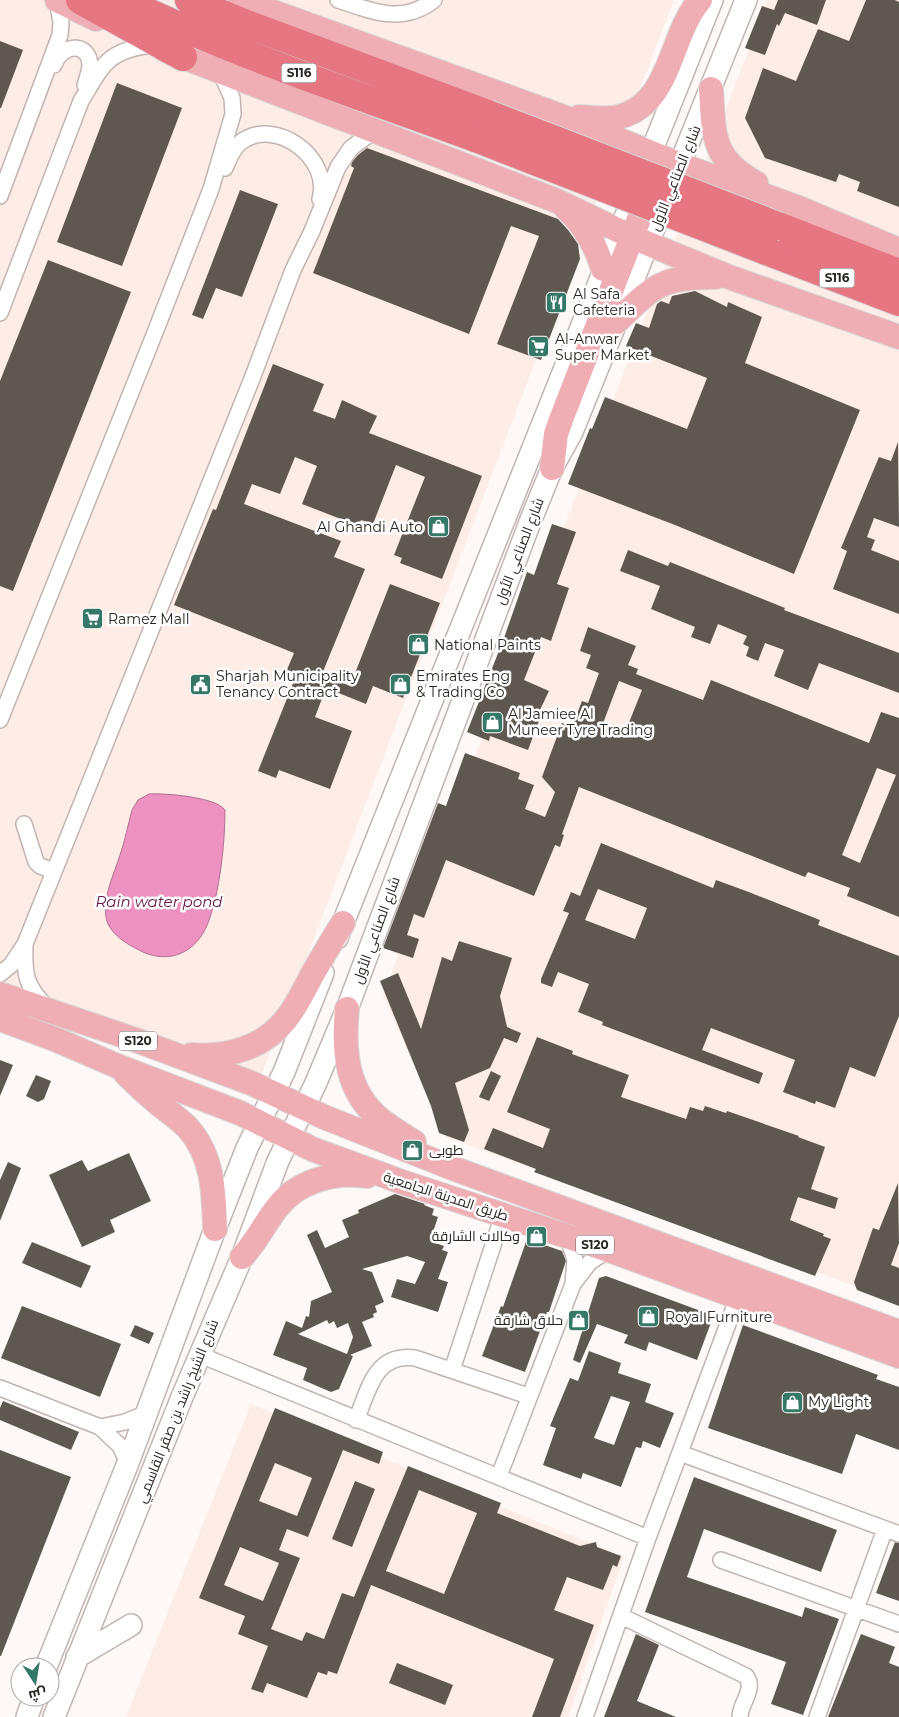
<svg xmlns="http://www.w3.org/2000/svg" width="899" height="1717" viewBox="0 0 899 1717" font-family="Montserrat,Cairo,sans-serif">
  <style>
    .built { fill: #feede7 }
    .water { fill: #ec91c0; stroke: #b27191 }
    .building { fill: #5f5851; fill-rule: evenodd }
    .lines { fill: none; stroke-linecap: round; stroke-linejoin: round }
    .street-casing { stroke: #c1b5b1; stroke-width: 18 }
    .secondary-casing { stroke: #c1b5b1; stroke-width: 24 }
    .primary-casing { stroke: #d8d8d7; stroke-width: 26 }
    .highway-casing { stroke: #d8d8d7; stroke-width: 30 }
    .street { stroke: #fff; stroke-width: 15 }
    .secondary { stroke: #fff; stroke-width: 21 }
    .primary { stroke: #efadb4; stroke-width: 24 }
    .highway { stroke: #e57682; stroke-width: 28 }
    .highway-bridge-casing { stroke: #d8d8d7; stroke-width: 30; stroke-linecap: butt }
    .highway-bridge { stroke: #e57682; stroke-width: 28 }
    .labels { text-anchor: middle; stroke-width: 5; stroke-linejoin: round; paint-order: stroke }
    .shield { fill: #fff; stroke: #696665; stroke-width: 1 }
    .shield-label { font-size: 12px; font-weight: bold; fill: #292523 }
    .street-label { font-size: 14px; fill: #292523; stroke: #fff }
    .poi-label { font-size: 14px; fill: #292523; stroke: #fff; text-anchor: start }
    .water-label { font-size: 15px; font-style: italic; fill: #641445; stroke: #fff }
  </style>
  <rect width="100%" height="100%" fill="#fef9f7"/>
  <path class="built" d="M0,0h674l-414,1079 -260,-99z
    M768,0h131v1302l-453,-165 -63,-142z
    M251,1404l373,153 -56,160h-442z"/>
  <path class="water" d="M149,794c16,-1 67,3 76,16 0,33 -5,82 -17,113 -12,31 -41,43 -71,26 -12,-6 -29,-17 -31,-32 -3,-21 8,-43 14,-62 5,-15 8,-30 12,-45l6,-10z"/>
  <path class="building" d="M778,0h48l-9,25 -32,-12 -6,13 -2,-2 -12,31 -20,-7 17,-42 12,4z
    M866,0h29l4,2v205l-42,-16 3,-9 -21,-8 -3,8 -71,-24 -20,-40 18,-50 33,13 22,-52 31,12z
    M0,41l23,9 -22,58h-1z
    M117,83l65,25 -60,158 -65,-24z
    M367,148l191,71 10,11 10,14 2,15 -39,101 -44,-16 42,-108 -28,-10 -42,108 -156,-61 41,-105 -3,-2 1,-4 6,-7z
    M240,190l38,14 -36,93 -26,-9 -13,31 -11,-4z
    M48,260l83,32 -118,299 -13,-5v-205z
    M695,291l32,16 1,-5 34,15 -17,46 115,47 -66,164 -119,-49 -107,-41 22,-56 2,1 13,-32 82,32 20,-51 -81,-32 10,-23 13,5 8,-24 4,-3 8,3 3,-8z
    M273,364l51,20 -11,27 22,8 7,-19 35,16 -8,17 113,43 -40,103 -42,-16 2,-5 -8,-3 31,-78 -29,-12 -23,59 -12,-4 -2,6 -57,-22 15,-38 -22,-9 -15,37 -28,-10 -8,20 97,37 -7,16 31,12 -43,105 28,12 40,-102 50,19 -37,95 -30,-12 -7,18 -40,-16 -11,29 37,14 -22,58 -51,-19 -3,8 -18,-7 38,-95 -10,-4 8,-19 -120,-48 39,-96 3,1z
    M898,442l1,85 -25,-9 -7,19 8,3 -4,10 28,11v53l-66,-25 14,-38 -6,-3 38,-91 12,4z
    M552,524l24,8 -19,52 12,4 -18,53 -10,-4 -17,43 25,11 -10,21 3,1 -14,37 -38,-14 -1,5 -22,-9 37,-94 23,-66 7,3z
    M628,550l40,16 2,-4 115,46 -1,2 115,43v40l-80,-30 -11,27 -34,-14 10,-26 -19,-7 -7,18 -12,-5 3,-9 -6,-3 4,-8 -29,-12 -8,20 -19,-7 4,-10 -44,-18 9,-23 -40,-15z
    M588,627l48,19 -8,19 10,4 -2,5 67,26 8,-20 158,63 12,-31 18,6v199l-52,-21 3,-8 -42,-16 -3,5 -226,-90 -17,47 2,1 -4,12 -5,-2 -21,51 -88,-36 -22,58 -10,-4 -7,21 12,4 -6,19 -30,-10 55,-145 8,3 19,-53 55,20 -2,6 16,6 -9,24 20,8 10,-25 -13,-15 20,-54 10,4 10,-26 6,2 11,-30 -13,-5 5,-13 -11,-4zM619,681l23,9 -18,45 -22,-9zM877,768l19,7 -36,88 -18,-8z
    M601,843l112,45 3,-8 30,11 74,29 -2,5 81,31v60l-24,61 -25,-10 -15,41 -19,-7 -1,3 -32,-12 12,-32 -84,-32 -9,22 61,23 -4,11 -157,-59 1,-3 -25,-10 11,-28 -31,-12 -6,15 -11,-4v-4l28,-66 -6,-2 8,-19 9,4zM598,889l49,19 -12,31 -50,-19z
    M459,941l53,17 -12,38 7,31 14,6 -4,10 -13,-5 -14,30 -35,15 14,47 -5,12 -25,-9 -8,-27 -51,-125 18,-8 23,56 21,-72 10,4z
    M537,1037l36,14 -1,3 57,21 -8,22 65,22 4,-12 13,4 2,-5 21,7 1,-2 72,25 -1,1 27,10 -14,42 27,9 -3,11 -37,-12 -8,23 34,14 -1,2 8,3 -16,37 -281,-104 2,-3 -52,-20 9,-21 50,20 7,-19 -43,-17z
    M0,1060l13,5 -13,31z
    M491,1071l10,5 -12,25 -10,-4z
    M36,1075l15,6 -7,18 -6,3 -12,-6z
    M129,1153l22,48 -41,19 5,12 -33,15 -33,-72 33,-15 6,11z
    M8,1162l13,6 -21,53v-41z
    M898,1183l1,60 -8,22 8,3v38l-42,-16 -3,-8 19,-54 6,2z
    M395,1194l30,10 -1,1 10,4 -2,6 6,2 -8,24 14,5 -2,4 6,2 -10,27 10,3 -10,30 -47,-15 6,-18 18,5 10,-22 -18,-6 -45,13 10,3 12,30 -9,4 2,6 -4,2 1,3 -12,5 10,24 -22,9 3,1 -14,33 -8,3 -28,-12 4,-12 -34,-13 13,-34 16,7 4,-12 3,1 2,-16 21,-9 -25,-57 10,-5 8,18 24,-11 -7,-17 17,-7 -1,-3zM327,1320l2,4 5,-3 3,7 11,-5 5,14 -6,17 -49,-20z
    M527,1239l35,12 4,10 -17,51h-2l-22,60 -43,-16 19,-50 2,1z
    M32,1242l59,24 -10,22 -59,-25z
    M606,1276l103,38 3,6 -15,40 -48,-18 -3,9 -22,-8 4,-8 -31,-11 -17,39 -7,-3 26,-82z
    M22,1306l99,38 -21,53 -99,-39z
    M135,1325l19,8 -5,11 -19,-8z
    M743,1325l135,50 -2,4 23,8v63l-43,-16 -14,40 -134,-46z
    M589,1351l32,12 -3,10 33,11 -6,18 29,11 -14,35 -17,-7 -2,7 -5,-1 -15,40 -38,-14 -2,6 -38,-14 13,-37 -6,-2 20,-48 8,3zM611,1396l19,6 -16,43 -20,-7z
    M3,1401l76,31 -8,18 -71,-30v-12z
    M275,1408l108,44 -4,12 -36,-14 -35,87 -21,-8 -8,21 21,8 -29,71 31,12 4,-9 18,7 18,-46 12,4 54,-131 93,37 -4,10 83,33 16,-4 1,5 24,9 -4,11 -4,-2 -10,25 -36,-13 -13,33 40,15 -34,92h-28l22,-58 -183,-74 -34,89 -9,-3 -1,4 -9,-3 -11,26 -40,-15 -4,10 -12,-4 17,-43 -30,-12 7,-18 -46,-18zM275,1463l37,15 -15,38 -38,-15zM419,1490l58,23 -33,81 -58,-23zM240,1547l39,16 -16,38 -39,-16z
    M0,1450l71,27 -70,179h-1z
    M694,1477l143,53 -16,42 -117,-43 -17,48 115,40 3,-10 34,12 -36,96 -32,-11 15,-42 -141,-50z
    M355,1481l20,8 -23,58 -20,-8z
    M895,1542l4,1v58l-23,-8z
    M636,1634l23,11 -22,56 39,16h-72z
    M861,1634l34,13 -6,16 10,4v50h-71z
    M397,1663l56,22 -8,20 -56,-22z"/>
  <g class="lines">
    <defs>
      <path id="street" d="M338,0c34,11 64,25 96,0
        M54,65c7,-22 35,-23 36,0 0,6 -3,13 -5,20
        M225,168c4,-9 7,-19 16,-26 34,-26 91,16 79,57
        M0,196l60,-161 1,-12 -4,-23
        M0,313l81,-212c22,-36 25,-50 70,-56
        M0,720l154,-385 57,-146 22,-75 -1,-16 -11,-25
        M24,824l12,38 4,4 14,5
        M25,945c-1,28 0,41 22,62
        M0,974l11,-9 14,-21 228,-568 40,-106 19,-39 26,-64 13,-19 23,-17
        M567,1235l8,25 -2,23
        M200,1355l448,183
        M452,1370l51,-155
        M0,1388l100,39 20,19 8,17
        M356,1420c13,-30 18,-67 59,-62l113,38
        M100,1427l25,-5 22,-9
        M680,1453l219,81
        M499,1476l74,-192 17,-22 19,-12
        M721,1560l178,64
        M621,1616l125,60c10,13 -6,27 -6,41
        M585,1717l63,-179 90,-241
        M817,1717l68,-188"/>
      <path id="secondary" d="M337,938l375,-938
        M77,1657l54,-32
        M46,1667l82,-204 87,-234 32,-81 37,-76 39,-99
        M27,1717l7,-20
        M54,1717l128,-320 60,-140 36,-96 37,-76 32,-76 183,-487 22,-54 20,-36 174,-432"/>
      <path id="primary" d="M57,0l39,19
        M240,0l321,116 120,49 118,43 100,42
        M165,50l392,151 75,36 97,40 170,60
        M711,89c3,47 0,69 45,94
        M579,117c11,1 23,2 34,1 59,-9 55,-81 87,-118
        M566,208c19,17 30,38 37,61
        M614,324c39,-37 46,-48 102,-47
        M552,468l4,-34 6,-17 89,-229
        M0,994l133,45 118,44 73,34 131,52 444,163
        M347,1009c-4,42 -1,83 34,111 10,8 22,15 33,22
        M0,1019l57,21 60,26 123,47 72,36 90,33 207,68 290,106
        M191,1055c36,3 73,-7 96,-37 10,-13 17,-28 25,-43 10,-17 20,-35 31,-52
        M126,1074c11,11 22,21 34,31 9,7 19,14 27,22 26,28 27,65 28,102
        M242,1257c15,-16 21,-31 34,-48 21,-28 57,-38 91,-33"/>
      <path id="highway" d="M80,0l103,57
        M122,0c115,55 236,95 356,139
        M189,0l55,23 244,91
        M778,226l121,47
        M774,254l125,48"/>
    </defs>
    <use href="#street" class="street-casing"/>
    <use href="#secondary" class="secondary-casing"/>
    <use href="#primary" class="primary-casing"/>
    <use href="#highway" class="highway-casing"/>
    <use href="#street" class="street"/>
    <use href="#secondary" class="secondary"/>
    <use href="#primary" class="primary"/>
    <use href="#highway" class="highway"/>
    <defs>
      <path id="highway-bridge" d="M488,114l290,112
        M478,139l296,115"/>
    </defs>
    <use href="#highway-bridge" class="highway-bridge-casing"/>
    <use href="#highway-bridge" class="highway-bridge"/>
  </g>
  <defs>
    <symbol id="restaurant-square" viewBox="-11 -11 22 22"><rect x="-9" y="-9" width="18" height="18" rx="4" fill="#367868" stroke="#fff"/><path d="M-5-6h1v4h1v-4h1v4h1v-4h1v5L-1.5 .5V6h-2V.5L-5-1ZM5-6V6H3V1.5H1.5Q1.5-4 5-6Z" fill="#fff"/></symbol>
    <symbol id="supermarket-square" viewBox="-11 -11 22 22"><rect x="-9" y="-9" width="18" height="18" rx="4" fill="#367868" stroke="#fff"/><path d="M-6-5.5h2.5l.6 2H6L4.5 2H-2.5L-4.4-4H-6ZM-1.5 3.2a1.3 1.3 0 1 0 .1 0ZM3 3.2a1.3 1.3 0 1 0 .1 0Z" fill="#fff"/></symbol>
    <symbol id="shop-square" viewBox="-11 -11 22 22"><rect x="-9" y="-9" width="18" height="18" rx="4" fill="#367868" stroke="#fff"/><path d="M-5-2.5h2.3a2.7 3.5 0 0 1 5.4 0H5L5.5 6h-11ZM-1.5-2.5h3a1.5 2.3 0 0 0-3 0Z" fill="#fff"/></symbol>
    <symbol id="civic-square" viewBox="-11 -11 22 22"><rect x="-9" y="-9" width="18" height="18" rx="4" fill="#367868" stroke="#fff"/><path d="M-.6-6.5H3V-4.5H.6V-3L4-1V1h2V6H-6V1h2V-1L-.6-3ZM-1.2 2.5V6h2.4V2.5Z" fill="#fff"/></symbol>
  </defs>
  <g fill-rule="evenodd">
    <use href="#restaurant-square" x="544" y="290" width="25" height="25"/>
    <use href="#supermarket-square" x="526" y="334" width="25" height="25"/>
    <use href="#shop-square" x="426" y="514" width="25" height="25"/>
    <use href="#supermarket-square" x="80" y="606" width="25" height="25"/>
    <use href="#shop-square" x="406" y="632" width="25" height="25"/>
    <use href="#civic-square" x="188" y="672" width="25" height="25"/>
    <use href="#shop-square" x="388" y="672" width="25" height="25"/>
    <use href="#shop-square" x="480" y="710" width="25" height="25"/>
    <use href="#shop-square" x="400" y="1138" width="25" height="25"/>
    <use href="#shop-square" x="524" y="1224" width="25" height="25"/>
    <use href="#shop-square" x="636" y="1304" width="25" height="25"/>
    <use href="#shop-square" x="566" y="1308" width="25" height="25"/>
    <use href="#shop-square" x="780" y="1390" width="25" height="25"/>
  </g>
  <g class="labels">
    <g class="shield">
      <rect x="281.5" y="63.5" width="35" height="19" rx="4"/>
      <rect x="819.5" y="268.5" width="35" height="19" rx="4"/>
      <rect x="119" y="1031.5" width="38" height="19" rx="4"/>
      <rect x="576" y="1235.5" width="38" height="19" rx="4"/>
    </g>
    <g class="shield-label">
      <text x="299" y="77">S116</text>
      <text x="837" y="282">S116</text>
      <text x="138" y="1045">S120</text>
      <text x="595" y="1249">S120</text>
    </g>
    <g class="street-label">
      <text transform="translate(675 178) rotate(-68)" y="5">شارع الصناعي الأول</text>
      <text transform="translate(519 551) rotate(-69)" y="5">شارع الصناعي الأول</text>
      <text transform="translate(376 930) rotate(-70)" y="5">شارع الصناعي الأول</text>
      <text transform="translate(446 1196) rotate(18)" y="5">طريق المدينة الجامعية</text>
      <text transform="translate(177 1411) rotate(-68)" y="5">شارع الشيخ راشد بن صقر القاسمي</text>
    </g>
    <g class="poi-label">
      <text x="573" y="299">Al Safa<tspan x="573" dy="16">Cafeteria</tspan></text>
      <text x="555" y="344">Al-Anwar<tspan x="555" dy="16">Super Market</tspan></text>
      <text x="423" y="532" text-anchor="end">Al Ghandi Auto</text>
      <text x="108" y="624">Ramez Mall</text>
      <text x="434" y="650">National Paints</text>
      <text x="216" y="681">Sharjah Municipality<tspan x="216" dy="16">Tenancy Contract</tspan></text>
      <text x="416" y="681">Emirates Eng<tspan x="416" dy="16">&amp; Trading Co</tspan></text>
      <text x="508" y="719">Al Jamiee Al<tspan x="508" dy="16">Muneer Tyre Trading</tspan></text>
      <text x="429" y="1155">طوبى</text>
      <text x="520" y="1241" text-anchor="end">وكالات الشارقة</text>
      <text x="665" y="1322">Royal Furniture</text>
      <text x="563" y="1325" text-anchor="end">حلاق شارقة</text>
      <text x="808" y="1407">My Light</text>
    </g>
    <g class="water-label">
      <text x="159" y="907">Rain water pond</text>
    </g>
  </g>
  <g transform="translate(35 1682) rotate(168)"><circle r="24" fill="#ffffff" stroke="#a9a8a7"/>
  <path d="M0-4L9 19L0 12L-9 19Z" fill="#367868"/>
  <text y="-8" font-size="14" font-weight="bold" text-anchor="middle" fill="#292523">ش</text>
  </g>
</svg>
